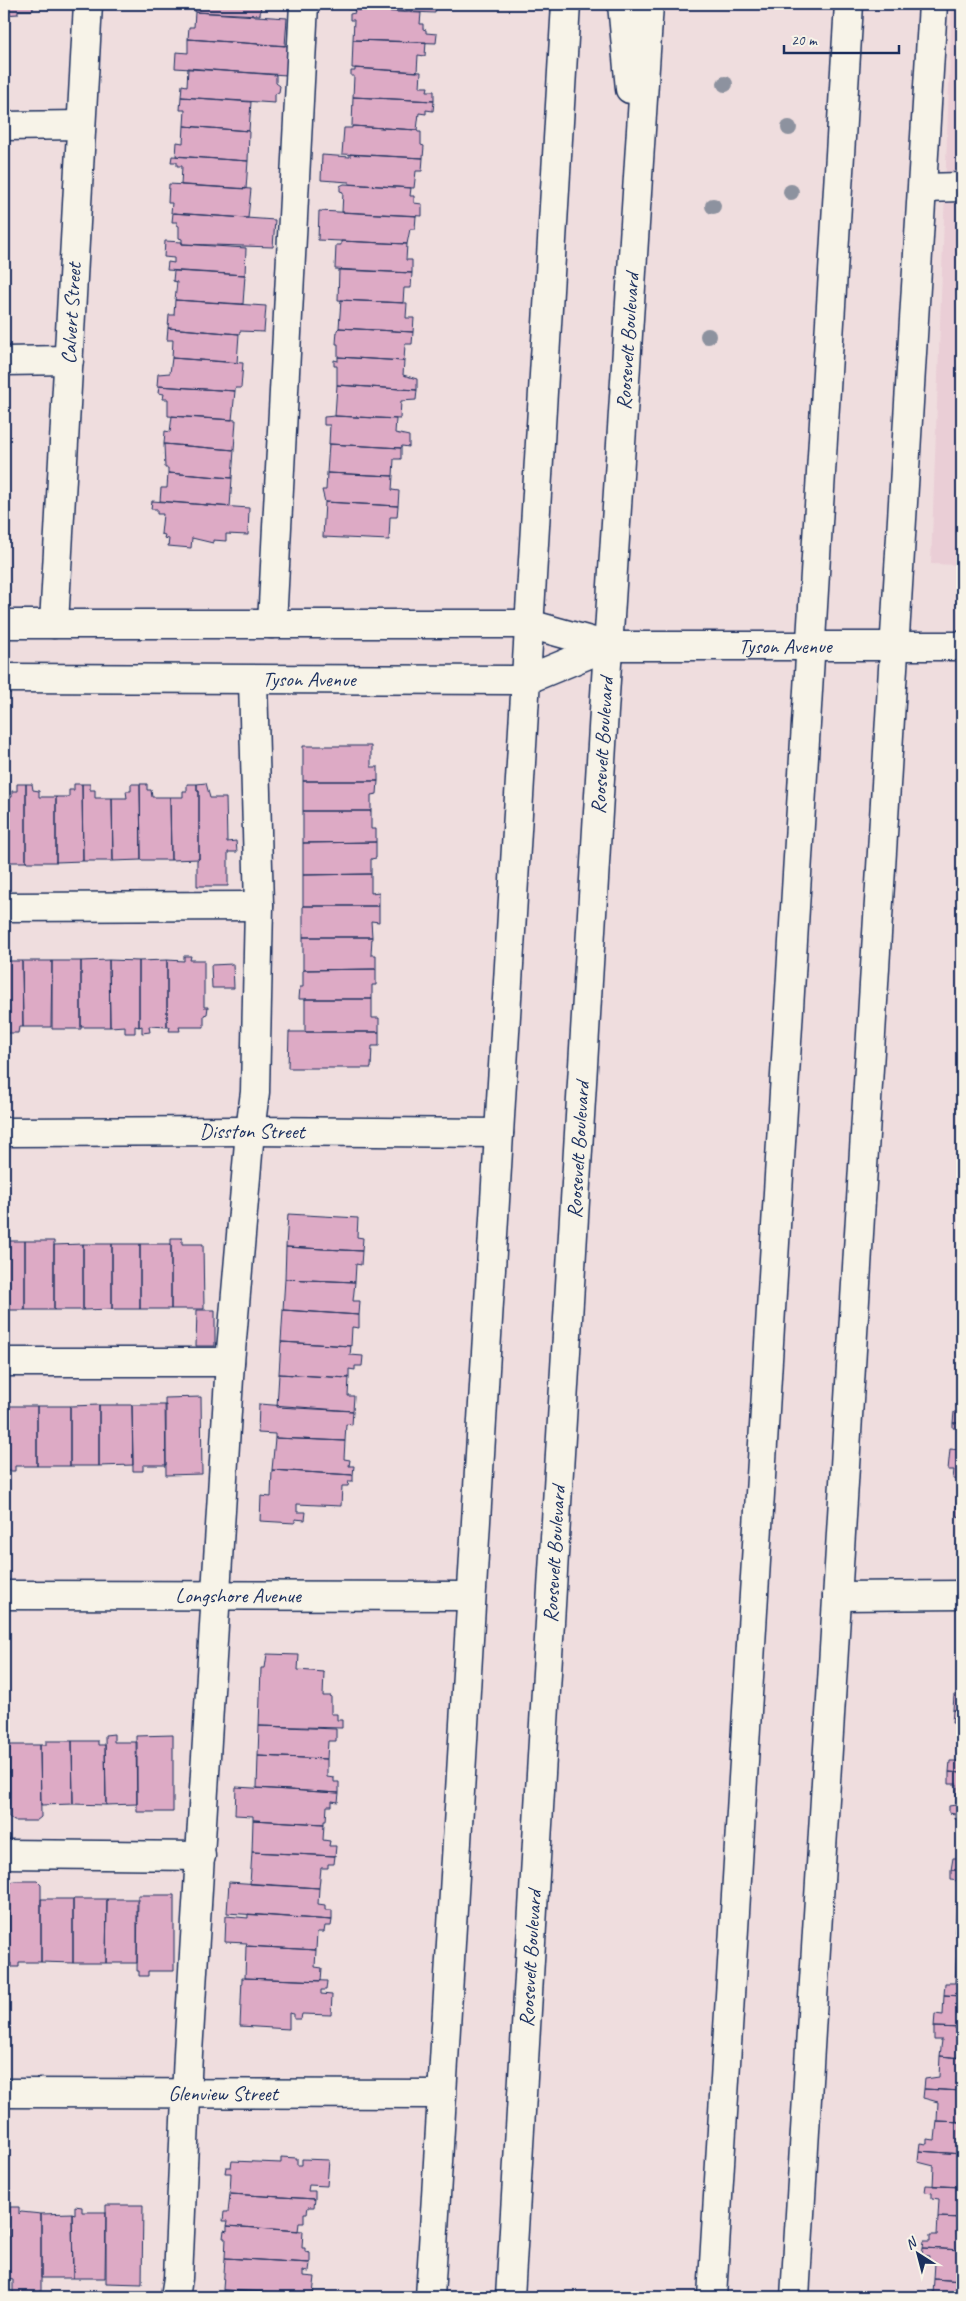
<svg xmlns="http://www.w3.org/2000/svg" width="966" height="2301" viewBox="0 0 966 2301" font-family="Caveat,sans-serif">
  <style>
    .built { fill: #eaced6 }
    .building { fill: #ddaac5; stroke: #1b2f5e }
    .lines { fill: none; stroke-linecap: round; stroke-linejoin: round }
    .minor-casing { stroke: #1b2f5e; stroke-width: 31 }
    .highway-casing { stroke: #1b2f5e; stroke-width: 31 }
    .minor { stroke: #f7f3e8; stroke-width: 28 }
    .highway { stroke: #f7f3e8; stroke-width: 28 }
    .tree { fill: #8d929f }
    .labels { text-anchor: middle; stroke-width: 4.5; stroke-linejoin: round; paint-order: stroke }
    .street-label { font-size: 21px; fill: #1b2f5e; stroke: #f7f3e8 }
  </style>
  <rect width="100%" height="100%" fill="#efddde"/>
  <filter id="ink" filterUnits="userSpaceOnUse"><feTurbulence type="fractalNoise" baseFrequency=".02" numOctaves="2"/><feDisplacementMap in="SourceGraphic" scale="10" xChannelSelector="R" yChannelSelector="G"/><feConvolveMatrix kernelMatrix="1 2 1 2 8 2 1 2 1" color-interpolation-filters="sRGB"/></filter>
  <g filter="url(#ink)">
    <path class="built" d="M952,4h10v561l-31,-1z"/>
    <path class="building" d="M4,4h29v6h-15v4l-14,1z
      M195,4h66l-1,11 -65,-3z
      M348,4h88l-1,9 -88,-4z
      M354,10l67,3 -1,11h3v5l3,1v3l11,1 -1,9 -83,-3 1,-20h-4v-6l5,-1z
      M195,12l92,6 -2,28 -97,-7 1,-12h5z
      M188,39l101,7 -2,29 -112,-7 1,-16 12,1z
      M353,40l73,2 -1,14 -7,-1 -1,17 -65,-4z
      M188,68l88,7v8l4,3 -1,6 -4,2v9l-94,-6 1,-12 5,1z
      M355,68l66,4 -1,15h8l-1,4h7v10l-81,-4 1,-21h-3v-5h4z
      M181,97l70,5 -2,29 -65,-5 1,-16h-5z
      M353,97l81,4 -1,10 -7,-1v4l-7,-1 -2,17 -65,-4z
      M184,126l65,5 -1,30 -72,-5 1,-14 6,1z
      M352,126l65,4 1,2h3v13l3,1 -1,12 -81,-4 2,-26h8z
      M350,154l73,4 -1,13h-6l-2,17 -65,-4v-2l-28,-2 1,-25 28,2z
      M172,156l76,5 -2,28 -65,-4 1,-19h-5v-4h-6z
      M169,184l82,5 -3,29 -77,-5 1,-10h-4z
      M344,184l67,4 -1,8h4v7l8,1v12l-80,-4 1,-20 -3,-1v-5z
      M319,211l97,5 -1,13h-5l-3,15 -89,-4z
      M173,213l102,7 -2,27 -91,-3v-5l-3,-1v-12l-2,-1v-3h-5z
      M165,241l17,1v2l64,4 -1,27 -78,-5 1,-8 6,1v-5l-10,-1z
      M341,241l66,3 -1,16h6v13l-77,-4 1,-24h5z
      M4,244h2l1,65h-3z
      M339,270l73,3 -1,15h-7l-1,15 -65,-3z
      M174,271l71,4 -2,29 -68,-4 2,-18 -4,-1z
      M175,300l91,6 -2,26 -24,-1 -1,3 -71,-6 1,-13h5z
      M341,300l66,3 -1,15h8l-1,14 -74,-4z
      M168,328l71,6 -2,29 -65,-5 1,-18h-6z
      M339,328l74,4 -1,12h-7l-1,17 -66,-4v-13h-2l1,-14z
      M338,357l66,4 -1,14 14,4v11l-80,-5v-19h-3v-6l4,1z
      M172,358l71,5 -2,25h-6v3l-78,-5 1,-12 12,-1z
      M337,385l80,5 -1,10 -15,1 -1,18 -65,-3z
      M159,386l76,5 -3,29 -64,-4v-17h-5l1,-5 -6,-1z
      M172,416l64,4 -2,30 -70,-6 1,-13 5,1z
      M335,416l61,3 -1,14 14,3v11l-7,-1 -1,2 -72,-4 1,-19h-6v-8z
      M164,444l70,6 -2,28 -64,-5v-5h-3z
      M329,444l72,4v11h-7l-1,17 -66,-3z
      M168,473l64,5 -2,29 -70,-6 1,-13h6z
      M327,473l66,3 -1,14 7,1 -1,15 -73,-4 -3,-12h4z
      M152,501l97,7 -1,27 -22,-1v7l-13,-1v3l-21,-5 -1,10 -23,-2 1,-7 -5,-1 1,-3 -4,-1 2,-20h-6v-5h-6z
      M325,502l73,4 -1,11h-7l-1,23 -66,-3z
      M303,746h68v21h7v14h-75z
      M303,781h75l-1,13 -6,1v16h-68z
      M206,783l4,15h16l1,44 9,-1 1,11h-9v34h-31v-26l2,-1v-68h-2v-7z
      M17,784h9v78h-22v-64l8,-1v-6h5z
      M26,784h6l1,6 6,1v6h17v65h-30z
      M74,784h8l1,77 -27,1v-65h13v-7h5z
      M82,784h8v6h5v8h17l1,63h-30z
      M131,784h9l1,76 -28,1 -1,-63h15l-1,-7h5z
      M140,784h7v6h4l1,7h18l1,63h-30z
      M187,784h10v7h2v68l-28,1 -1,-63h13v-6h4z
      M303,811h68v18h5v13l-73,1z
      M376,842v16l-5,1v15l-68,1v-32z
      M371,874v19l8,-1v14h-76v-31z
      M303,906h76v16l-8,-1 1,16h-69z
      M303,937h69l-1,18h5v14l-73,1z
      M184,956h7l-1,4h14v47h4l-1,7 -3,1v12h-25l1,4h-11l1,-4h-3v-67l17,1z
      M109,960l30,1v66l-4,-1v7h-10v-7l-15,1z
      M109,960l1,67h-29v-66z
      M167,960v67l-18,-1 1,6 -8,1v-7l-3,1v-66z
      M4,961h18l1,66h-4l-1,6h-14z
      M22,961h30l-1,66h-28z
      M52,961h29v68h-29z
      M233,964l1,24h-22l-1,-23z
      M376,969v16h-4v14h-73l1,-12h3v-17z
      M305,999h67v19h7v14h-74z
      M289,1032h90v14h-7l-1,22h-83z
      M288,1214l70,4 -1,19 6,1 -1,13 -76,-4z
      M171,1238h11v6h21l1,65h-33z
      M4,1241h21v69h-21z
      M25,1241h29v69h-29z
      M83,1244v66h-29v-65z
      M83,1244h29v65l-29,1z
      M112,1244h28v65h-28z
      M140,1244h31v65h-31z
      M286,1247l76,4 -1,14 -5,-1 -1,18 -70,-3z
      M285,1279l70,3 -2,19h7l-1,14 -76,-5z
      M197,1310h18v36h-19z
      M283,1310l76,5v13l-7,-1 -1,19 -70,-4z
      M281,1342l70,4 -1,9 13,1 -1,10h-7v4l-6,-1v9l-70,-4z
      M279,1374l70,4 -1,18h6l-1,15 -76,-4z
      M201,1397l1,77 -36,1 -1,-77z
      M259,1404l94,7 -1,14 -6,-1 -1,17 -70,-3v-4l-17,-1z
      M99,1405v61h-29v-60z
      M99,1405h33l1,60 -34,1z
      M132,1405h34v60h-23v6h-10z
      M4,1406h1v65h-1z
      M5,1406h32v60h-22v5h-10z
      M37,1406h33v60h-33z
      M954,1412h8v11h-9z
      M953,1423h9v6l-9,-1z
      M275,1438l70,3 -1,18 6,1 -1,6h5l-1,9 -81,-5z
      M950,1449l12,1v30l-9,-1 1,-9h-6z
      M272,1470l81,5v6h-4l-1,5h-6l-1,20 -44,-2v8h9l-1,8 -10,-1v4l-35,-2 1,-25 10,1z
      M958,1480h4v37l-6,-1z
      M267,1654l32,1 -1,15 26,2 -1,24h8v18h6v6h5v8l-83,-2 2,-58h4z
      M962,1692v18h-9l1,-15h8z
      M953,1710h9v32h-2v-19h-8z
      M259,1726l77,3v12h-8l-1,18 -69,-3z
      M114,1734v8h23v62l-31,1 -1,-70z
      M173,1735v77h-36l-1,-76z
      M46,1741h26l1,63 -32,1 -1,-60h6z
      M72,1741h26v4h7l1,60 -33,-1z
      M960,1742h2v31l-13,-1 1,-11h8z
      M4,1745h5v60h-5z
      M9,1745h31l1,72 -5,4h-22l-5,-4z
      M258,1756l69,3v18l7,1v4h5v11l-82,-5z
      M949,1772l13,1v32h-6l1,-21h-8z
      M236,1787l103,6 -1,9 -6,-1v5h-5l-1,15h-2v3l-71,-4v-4l-18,-1z
      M956,1805h6v33h-1v-19h-6v-5l-6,-1v-7z
      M253,1820l71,4 -1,16 7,1 -1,5h7l-1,10 -83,-4z
      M961,1838h1v32h-11l2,-12h6z
      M252,1852l83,4 -1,8h-6v4h-7l-2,20 -69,-4z
      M951,1870h11v31l-5,-1 1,-19 -7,-1z
      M14,1881h23l4,4v77h-22v5h-8v-4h-2l-1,-79z
      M229,1882l90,6 -1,16 7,1v5h7v10l-105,-7z
      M138,1895h36v76h-26v5h-9v-5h-2z
      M4,1899h5v64h-5z
      M41,1899h32v64l-32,-1z
      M73,1899h34l-1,64h-33z
      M107,1899h30v64h-31z
      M957,1900l5,1v32h-7z
      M248,1914l84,6 -1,6h-6l-1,6h-7l-1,18 -70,-4 1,-3 -22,-1 1,-26 22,2z
      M958,1933h4v32l-6,-1z
      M246,1946l70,4 -1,17 7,1 -1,13 -76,-3z
      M956,1964l6,1v31l-18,-1 1,-12h10z
      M242,1978l85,3 -1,9h-5v4l11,1 -1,20 -29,-1 -1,5h-7v-5l-5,-1v16l-49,-3z
      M944,1995l18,1v32l-28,-1 1,-13 8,1z
      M934,2027l28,1v30l-22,-2 2,-16h-8z
      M940,2056l22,2v33l-38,-2 1,-10 14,-2z
      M924,2089l38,2v31l-25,-1 1,-19 -15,-4z
      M937,2121l25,1v32l-43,-3 1,-8 7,1v-5l8,1z
      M919,2151l43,3v33l-29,-1 1,-20 -16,-4z
      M281,2157l16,1v7h5v-6l27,1 -2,26 -18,-1 -1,6h7v8l-85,-5 1,-21h-6l1,-6h5l1,-6 49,2z
      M926,2185l36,2v31l-24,-1 1,-18 -7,-1v-5l-7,-1z
      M230,2194l85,5 -1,8h-6l-1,6h-3v10h-5l-1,8 -71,-5 1,-5h-5l1,-9h4z
      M106,2205h37l-1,79 -36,-1z
      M75,2206l7,1v5h24l-1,66h-32l-1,-65 3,1z
      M4,2207h4v71h-4z
      M10,2207h9v7l2,-2 20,2v83l-28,-1v-17l-5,-1v-64h2z
      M72,2213l1,65h-32v-64z
      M938,2217l24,1v32l-39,-2 1,-7h6v-6h7z
      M227,2226l76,5 -1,17h3v4l5,1v10l-85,-5 1,-20h-3l1,-8 3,1z
      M923,2248l39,2v31l-28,-2 1,-17 -7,-1 1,-5 -7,-1z
      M225,2258l85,5 -1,9 -6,-1v5l12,1 -2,17 -90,-4z
      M934,2279l28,2v16h-36v-2h7z
      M223,2290l72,5v2h-72z"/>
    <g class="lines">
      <defs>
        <g id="minor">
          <path d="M4,126l77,-1"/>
          <path d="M923,188l39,-1"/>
          <path d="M4,361l65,-1"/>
          <path id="s1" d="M4,624h525l79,22h354"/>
          <path id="s2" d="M54,624l34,-620"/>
          <path d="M272,624l32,-620"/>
          <path id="s3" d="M4,678l522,2 82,-34"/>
          <path d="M4,907l255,-1"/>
          <path id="s4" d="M4,1132l246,-1 249,2"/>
          <path d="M4,1362h226"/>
          <path id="s5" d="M4,1595l467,1"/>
          <path d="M837,1596l125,-1"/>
          <path d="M4,1854l197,2"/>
          <path id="s6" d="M4,2093l438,1"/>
          <path d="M175,2297l3,-19 10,-225 42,-691 20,-231 5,-39 4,-186 -6,-226"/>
        </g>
        <g id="highway">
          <path d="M622,4l8,85"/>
          <path d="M430,2297l136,-2293"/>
          <path id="s7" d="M510,2297l94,-1586 45,-707"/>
          <path d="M712,2297l137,-2293"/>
          <path d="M795,2297l138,-2293"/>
        </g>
      </defs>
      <use href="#minor" class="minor-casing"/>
      <use href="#highway" class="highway-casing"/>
      <use href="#minor" class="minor"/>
      <use href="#highway" class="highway"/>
    </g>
    <g class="tree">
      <circle cx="725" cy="84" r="8"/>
      <circle cx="789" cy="128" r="8"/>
      <circle cx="791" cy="192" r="8"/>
      <circle cx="713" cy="206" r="8"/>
      <circle cx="708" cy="336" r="8"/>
    </g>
  </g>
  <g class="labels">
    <g class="street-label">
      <text dy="7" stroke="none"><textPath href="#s2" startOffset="311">Calvert Street</textPath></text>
      <text dy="7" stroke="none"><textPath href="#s7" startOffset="1959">Roosevelt Boulevard</textPath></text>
      <text dy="7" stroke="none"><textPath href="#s1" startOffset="784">Tyson Avenue</textPath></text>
      <text dy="7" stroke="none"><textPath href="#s3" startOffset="305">Tyson Avenue</textPath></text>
      <text dy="7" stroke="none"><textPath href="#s7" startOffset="1554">Roosevelt Boulevard</textPath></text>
      <text dy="7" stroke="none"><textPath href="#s4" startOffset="248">Disston Street</textPath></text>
      <text dy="7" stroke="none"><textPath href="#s7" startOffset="1149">Roosevelt Boulevard</textPath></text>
      <text dy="7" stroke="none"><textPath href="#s7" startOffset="744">Roosevelt Boulevard</textPath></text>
      <text dy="7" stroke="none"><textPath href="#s5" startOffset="234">Longshore Avenue</textPath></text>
      <text dy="7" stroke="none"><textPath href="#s7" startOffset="339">Roosevelt Boulevard</textPath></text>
      <text dy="7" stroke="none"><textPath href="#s6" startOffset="219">Glenview Street</textPath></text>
    </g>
  </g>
  <rect width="966" height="2301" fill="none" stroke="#f7f3e8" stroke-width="20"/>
  <rect x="10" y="10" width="946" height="2281" fill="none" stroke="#1b2f5e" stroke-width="2" filter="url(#ink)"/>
  <g transform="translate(918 2254) rotate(324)" stroke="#f7f3e8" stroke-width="4" paint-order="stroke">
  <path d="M0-4L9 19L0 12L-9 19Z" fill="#1b2f5e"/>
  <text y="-8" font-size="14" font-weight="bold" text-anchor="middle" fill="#1b2f5e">N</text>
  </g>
  <path d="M784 45v8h115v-8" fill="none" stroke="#1b2f5e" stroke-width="2.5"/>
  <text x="791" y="45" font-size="15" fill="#1b2f5e" stroke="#f7f3e8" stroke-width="4" paint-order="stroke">20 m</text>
</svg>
